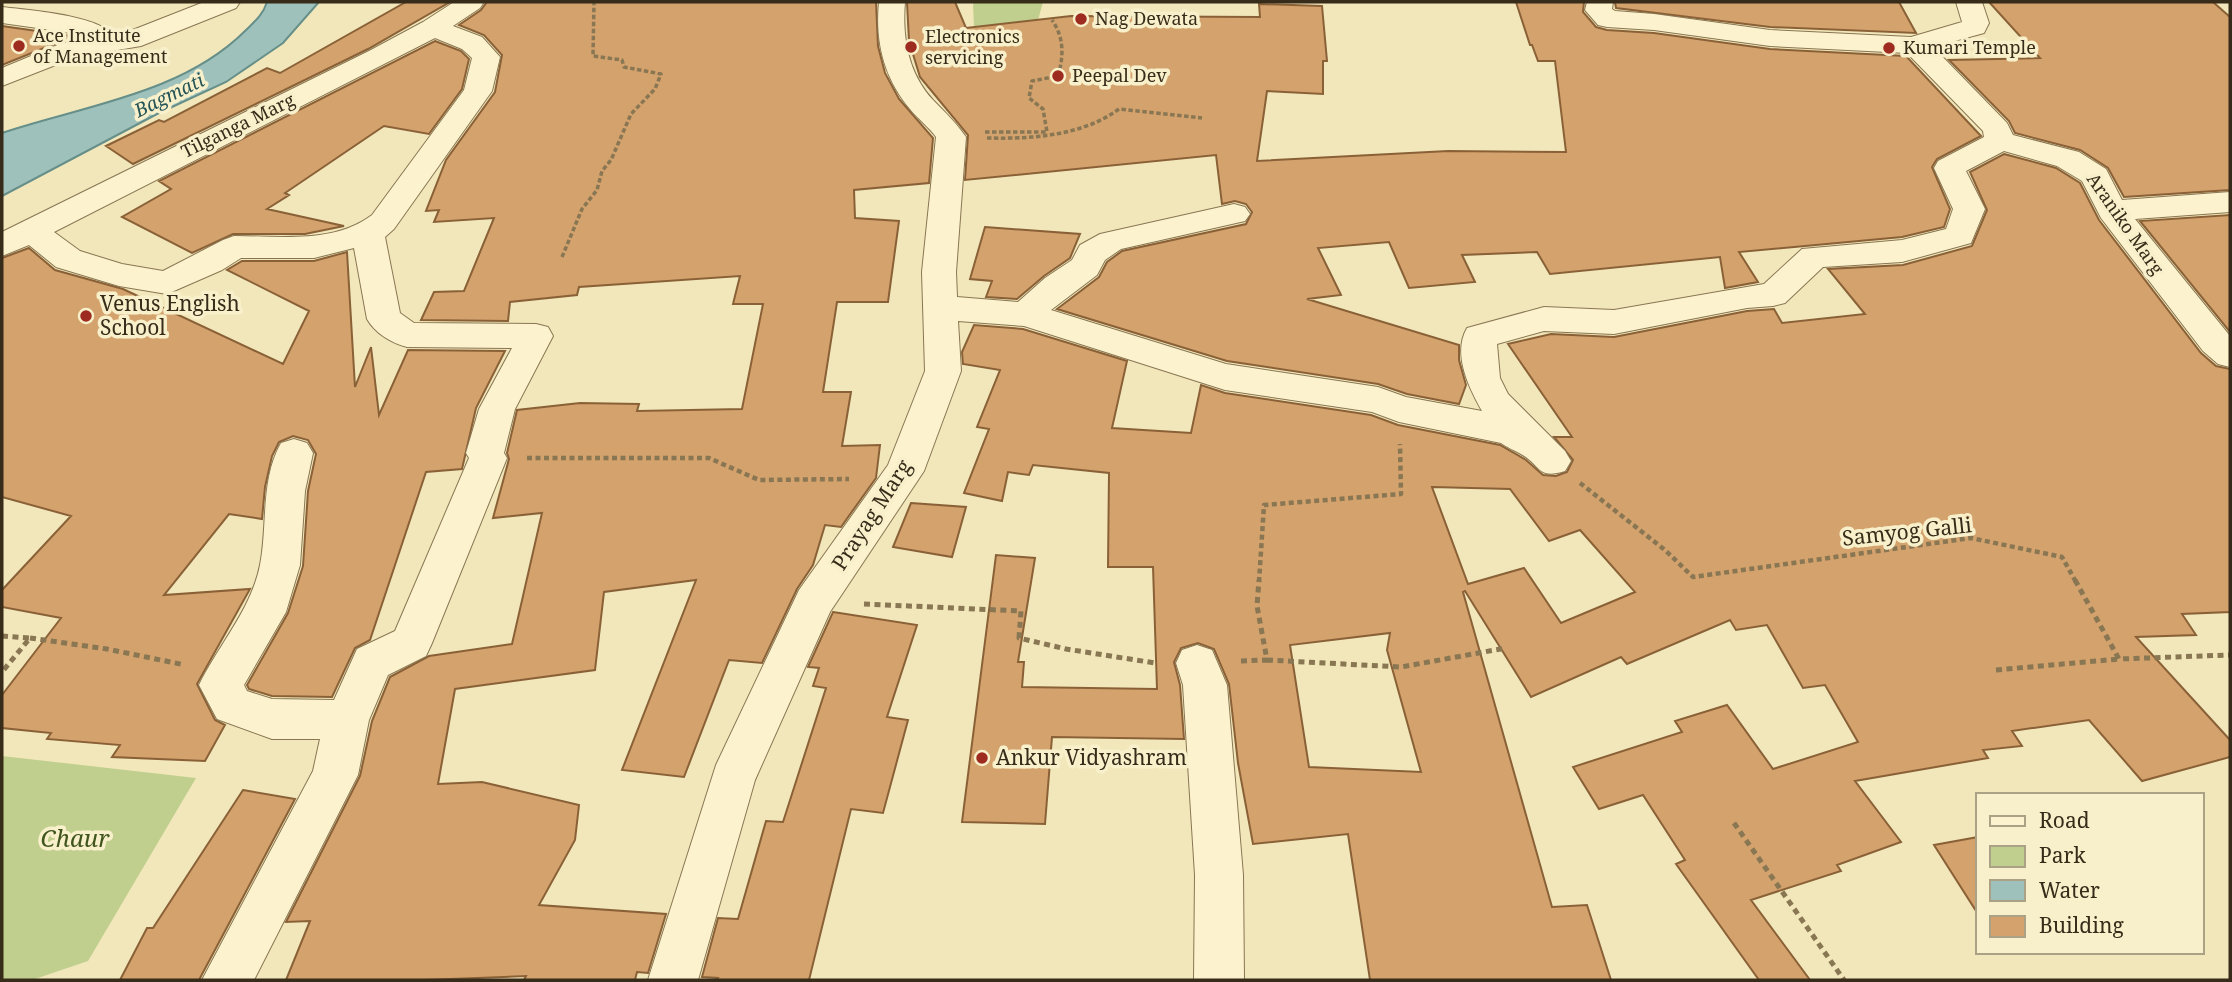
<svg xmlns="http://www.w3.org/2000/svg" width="2232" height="982" viewBox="0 0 2232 982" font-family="'Noto Serif',serif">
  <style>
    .green { fill: #c1cf8e }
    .water { fill: #9fc1bb; stroke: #668f89; stroke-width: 2 }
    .building { fill: #d3a26d; stroke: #8a6137; stroke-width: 2; fill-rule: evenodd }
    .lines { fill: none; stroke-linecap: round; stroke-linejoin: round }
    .minor-casing { stroke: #897653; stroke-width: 2 }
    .path-far2 { stroke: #897653; stroke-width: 3.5; stroke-dasharray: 4.5 2.5; stroke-linecap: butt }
    .path-far1 { stroke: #897653; stroke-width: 4.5; stroke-dasharray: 5 3.5; stroke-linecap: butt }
    .path { stroke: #897653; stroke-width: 5; stroke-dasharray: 6 4.5; stroke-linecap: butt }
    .minor { fill: #fcf3ce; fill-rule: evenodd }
    .poi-dot { fill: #9d2b1f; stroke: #f8f0ca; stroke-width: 2.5 }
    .labels { text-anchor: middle; stroke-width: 7; stroke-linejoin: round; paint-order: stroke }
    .far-poi-label { font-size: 18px; fill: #372b1a; stroke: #f8f0ca; text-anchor: start }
    .far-street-label { font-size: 18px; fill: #372b1a; stroke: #f8f0ca }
    .far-water-label { font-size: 19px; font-style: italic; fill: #275658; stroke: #f8f0ca }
    .poi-label { font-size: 21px; fill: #372b1a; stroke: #f8f0ca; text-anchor: start }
    .street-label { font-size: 21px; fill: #372b1a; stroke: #f8f0ca }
    .near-park-label { font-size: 24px; font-style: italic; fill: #41551e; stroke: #f8f0ca }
  </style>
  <rect width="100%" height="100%" fill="#f1e7ba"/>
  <path class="green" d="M973,2h70l-5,18 -64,8z
    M2,756l194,22 -108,183 -56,19h-30z"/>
  <path class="water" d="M267,2h52l-36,41 -57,39 -69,32 -155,82v-63c80,-27 180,-39 243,-102 9,-9 18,-16 22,-29z"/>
  <path class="building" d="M406,2h44l-82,47 -235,115 -27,-18 53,-26 5,2 103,-54 13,5z
    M487,2h389l2,44 7,27 14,26 34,39 -4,45 -75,7 1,28 44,3 -11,81h-51l-14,90h28l-9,54 38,-1 -4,33 -35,49 -16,-2 -12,40 -16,24 -35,74 -33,-3 -45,117 -62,-7 74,-190 -92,12 -9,78 -140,19 -17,95 44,-2 97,23 -4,35 -36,65 127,9 -18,59 -11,-1 -2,8h-111l2,-4 -102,4h-138l24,-59 -24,1 74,-146 12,-55 18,-44 39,-21 83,-12 30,-131 -49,5 16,-59 -2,-6 10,-43 63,-7 59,1 -2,7 105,-2 21,-105h-30l7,-28 -161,11 -2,8 -67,7 -2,19 -87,-1 13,-28 30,-1 30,-73 -60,4 5,-12 -13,1 20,-51 49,-68 7,-37 -18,-20 -25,-10 22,-15z
    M907,2h48l11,26 105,-12 189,1 -1,-13 63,2 5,55h-4v33l-56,-3 -10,70 191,-10 118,1 -11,-91h-17l-6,-16h-2l-14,-43h68l-1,10 13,15 11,3 47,3 116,16 136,7 75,80 -44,23 -5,8 18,42 -6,18 -42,10 -163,15 19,30 -33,6 -5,-31 -170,17 -13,-22 -75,3 13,27 -66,6 -20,-46 -71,6 23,47 -34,4 152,46v15l7,25 -7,19 -52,-10 -29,-10 -151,-23 -170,-52 42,-32 8,-15 15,-11 124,-27 6,-12 -6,-8 -11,-3 -13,3 -6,-49 -251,25 3,-45 -48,-58 -11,-36z
    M1615,2h284l17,31 -146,-6 -154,-19z
    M1989,2h224l17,15v173l-106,7 -16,-29 -28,-18 -65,-17 -6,-12 -60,-61 91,-2z
    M2,26l63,9 11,3 -17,4 -57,23z
    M435,41l26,10 8,8 -7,30 -33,45 -45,-8 -99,67 4,2 -22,14 77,17 -39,8h-72l-41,19 -70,-36 49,-28 -12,-8z
    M2004,154l52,14 24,15 19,37 102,133 15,13 14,3v243l-48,2 14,21 -60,2 94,103v17l-88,24 -53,-61 -77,11 10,15 -39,4 5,8 -133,23 46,61 -64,23 4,6 -90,29 59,80h-51l-83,-116 9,-4 -42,-65 -44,14 -26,-42 109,-35 -7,-11 52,-16 46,64 85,-27 -33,-57 -22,3 -36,-63 -31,5 -6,-10 -103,44 -6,-7 -90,40 -66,-106 -2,1 89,315 35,-2 24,75h-241l-22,-146 -95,10 -15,-81 -9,-79 -15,-35 -16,-6 -17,5 -7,14 6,23 4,54 -132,-2 -7,87 -83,-2 34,-267 39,3 -17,104h6l-2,25 135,2 -4,-122h-45l1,-94 -76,-8 -4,10 -21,-3 -6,29 -38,-8 25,-64 -12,-2 23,-57 -37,-6 -1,-12 12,-27 49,4 104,32 -15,67 79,5 10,-48 24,8 146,22 27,10 102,20 26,15 17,15 13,1 11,-4 6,-12 -19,-23h18l-64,-93 43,-10 63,3 133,-26 27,-2 8,14 83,-9 -37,-45 75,-4 69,-19 15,-36 -17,-38zM1432,487l78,2 39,52 31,-11 55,62 -74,31 -37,-55 -56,16zM1390,633l-3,17 34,122 -112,-5 -19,-122z
    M2230,215v117l-90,-111z
    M985,227l95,7 -10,24 -26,18 -27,23 -31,-2 6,-16 -22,-2z
    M29,248l26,22 68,19 160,75 26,-53 -82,-41 15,-9h72l33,-9 8,135 16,-40 8,68 29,-65 97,1 -29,57 -14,61 -36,3 -56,168 -15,8 -23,49 -60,-1 -23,-7 -2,-4 41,-72 15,-47 5,-75 8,-37 -8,-14 -15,-4 -14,6 -7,14 -7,31 -3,32 -33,-5 -65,81 86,-6 -53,95 18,36 10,5 -20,36 -93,-4 8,-12 -73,-6 4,-6 -49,-5v-33l59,-77 -59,-11v-17l69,-74 -69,-19v-239z
    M911,503l55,4 -14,50 -59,-10z
    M833,612l84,13 -30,92 21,3 -25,93 -32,-4 -42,171h-92l1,-2 -16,-1 16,-59 20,1 28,-98 17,1 43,-134 -13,-2 6,-18 -11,-1z
    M243,790l52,9 -96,181h-79l27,-52h6z
    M1978,837v77l-44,-69z"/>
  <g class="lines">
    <defs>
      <path id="minor" d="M204,2h36l-4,6 -95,38 -65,11 -74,29v-18l58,-24 26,-5 -20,-7 -64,-9v-16c24,3 97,8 110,28l13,-2z
        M454,2h30l-4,6 -27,18 29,11 18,20 -8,34 -98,138 -9,8 15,76 14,10 122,1 12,3 5,9 -38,73 -11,44 3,5 -75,185 -6,13 -38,19 -19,45 -11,55 -104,205h-52l111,-209 7,-32h-48l-55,-20 -18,-34c20,-41 52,-75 61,-120 8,-40 0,-85 21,-122l13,-4 13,4 6,10 -8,38 -5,74 -14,47 -42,73 3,6 25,8 62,1 23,-51 38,-18 74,-173 -3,-5 13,-44 33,-61 -105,-1c-16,-4 -32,-14 -40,-28l-13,-71 -40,10h-73l-19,12 -55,24 -48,-8 -63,-19 -27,-22 -27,11v-24l367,-181 54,-29zM435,38l27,11 10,9 -8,32 -92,125c-38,29 -93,21 -138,21l-11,4 -60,31 -41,-7 -42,-13 -26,-19z
        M879,2h26c-3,35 3,71 28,98 12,12 23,23 33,37l-10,135 1,25 61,5 27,-24 27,-18 8,-15 20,-11 134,-30 11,3 5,7 -5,7 -124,28 -16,11 -8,15 -46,35 175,54 152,23 28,10 76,14c-13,-23 -30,-57 -15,-83l77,-21 70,3 150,-26 38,-35 100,-9 44,-11 7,-20 -19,-41 4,-7 46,-24 -1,-6 -76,-78 -137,-7 -116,-16 -47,-3 -9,-2 -13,-15 2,-8h26l-1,7 3,2 39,3 116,16 141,7 51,-15 -6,-20h26l7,21 -5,10 -51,14 74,76 6,12 66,17 27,17 16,31 108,-8v20l-95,7 95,117v31l-12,-3 -15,-13 -102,-133 -19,-37 -25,-15 -53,-15 -38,20 19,38 -14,34 -69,19 -79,5 -38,36 -12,3 -26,2 -133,26 -70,-3 -47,13 3,34 8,16 57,57 6,10 -6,10c-28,9 -24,-6 -44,-17 -7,-4 -13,-6 -20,-11l-102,-21 -27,-10 -147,-22 -201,-64 -66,-5 3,50 -37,100 -94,141 -75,168 -57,200h-50l68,-215 83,-175 89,-125 37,-94 -3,-99 14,-135c-7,-10 -18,-18 -26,-28 -26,-31 -35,-67 -31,-107z
        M1197,645l15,5 15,35 16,190 1,105h-50l1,-105 -12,-190 -7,-22 6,-13z"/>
    </defs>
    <use href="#minor" class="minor-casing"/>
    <path class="path-far2" d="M985,132h62l-4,-23 -14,-11 3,-17 26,-5c6,-20 6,-39 -6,-56
      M987,138c45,1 95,-2 132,-29l83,9
      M562,257l20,-48 15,-19 5,-19 9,-11 20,-46 24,-25 6,-15 -37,-7 -2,-7 -29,-4 1,-54"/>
    <path class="path-far1" d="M527,458h182l50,22 90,-1
      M1580,483l85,67 28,27 278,-39 91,19 14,25
      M1259,582l5,-77 137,-11 -1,-50"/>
    <path class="path" d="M2075,580l44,79 111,-4
      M864,604l157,7 -2,27 47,11 89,14
      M2,636l28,2 -28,34
      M30,638l77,11 78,16
      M1267,660l134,7 105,-19
      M1241,661l26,-1 -10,-54 2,-26
      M1996,670l123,-11
      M1734,823l110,157"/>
    <use href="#minor" class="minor"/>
  </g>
  <g class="poi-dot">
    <circle cx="1081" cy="19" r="7"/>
    <circle cx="19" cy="46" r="7"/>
    <circle cx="911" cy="47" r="7"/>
    <circle cx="1889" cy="48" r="7"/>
    <circle cx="1058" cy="76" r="7"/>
    <circle cx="86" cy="316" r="7"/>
    <circle cx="982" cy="758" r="7"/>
  </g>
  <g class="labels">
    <g class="far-poi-label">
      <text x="1095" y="25">Nag Dewata</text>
      <text x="33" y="42">Ace Institute<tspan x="33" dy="21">of Management</tspan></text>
      <text x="925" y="43">Electronics<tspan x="925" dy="21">servicing</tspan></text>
      <text x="1903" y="54">Kumari Temple</text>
      <text x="1072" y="82">Peepal Dev</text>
    </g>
    <g class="far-street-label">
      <text transform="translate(238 126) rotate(-26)" y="6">Tilganga Marg</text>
      <text transform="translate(2125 224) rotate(55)" y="6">Araniko Marg</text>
    </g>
    <g class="far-water-label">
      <text transform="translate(169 95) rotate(-26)" y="7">Bagmati</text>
    </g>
    <g class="poi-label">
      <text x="100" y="311">Venus English<tspan x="100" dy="24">School</tspan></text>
      <text x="996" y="765">Ankur Vidyashram</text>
    </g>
    <g class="street-label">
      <text transform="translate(872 515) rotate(-57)" y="7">Prayag Marg</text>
      <text transform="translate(1907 532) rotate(-6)" y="7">Samyog Galli</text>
    </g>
    <g class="near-park-label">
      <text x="75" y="847">Chaur</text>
    </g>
  </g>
  <rect width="2232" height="982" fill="none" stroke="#372b1a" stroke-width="7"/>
  <rect x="1976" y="793" width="228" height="161" fill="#f8f0ca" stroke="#aba184" stroke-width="2"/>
  <rect x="1990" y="816" width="35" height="10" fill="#fcf3ce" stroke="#aba184" stroke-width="2"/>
  <text x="2039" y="828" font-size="21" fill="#372b1a">Road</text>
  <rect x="1990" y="846" width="35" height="21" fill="#c1cf8e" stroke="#aba184" stroke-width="2"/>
  <text x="2039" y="863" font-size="21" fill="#372b1a">Park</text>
  <rect x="1990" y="880" width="35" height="21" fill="#9fc1bb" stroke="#aba184" stroke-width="2"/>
  <text x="2039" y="898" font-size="21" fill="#372b1a">Water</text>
  <rect x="1990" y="916" width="35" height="21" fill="#d3a26d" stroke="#aba184" stroke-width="2"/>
  <text x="2039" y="933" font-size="21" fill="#372b1a">Building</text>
</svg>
